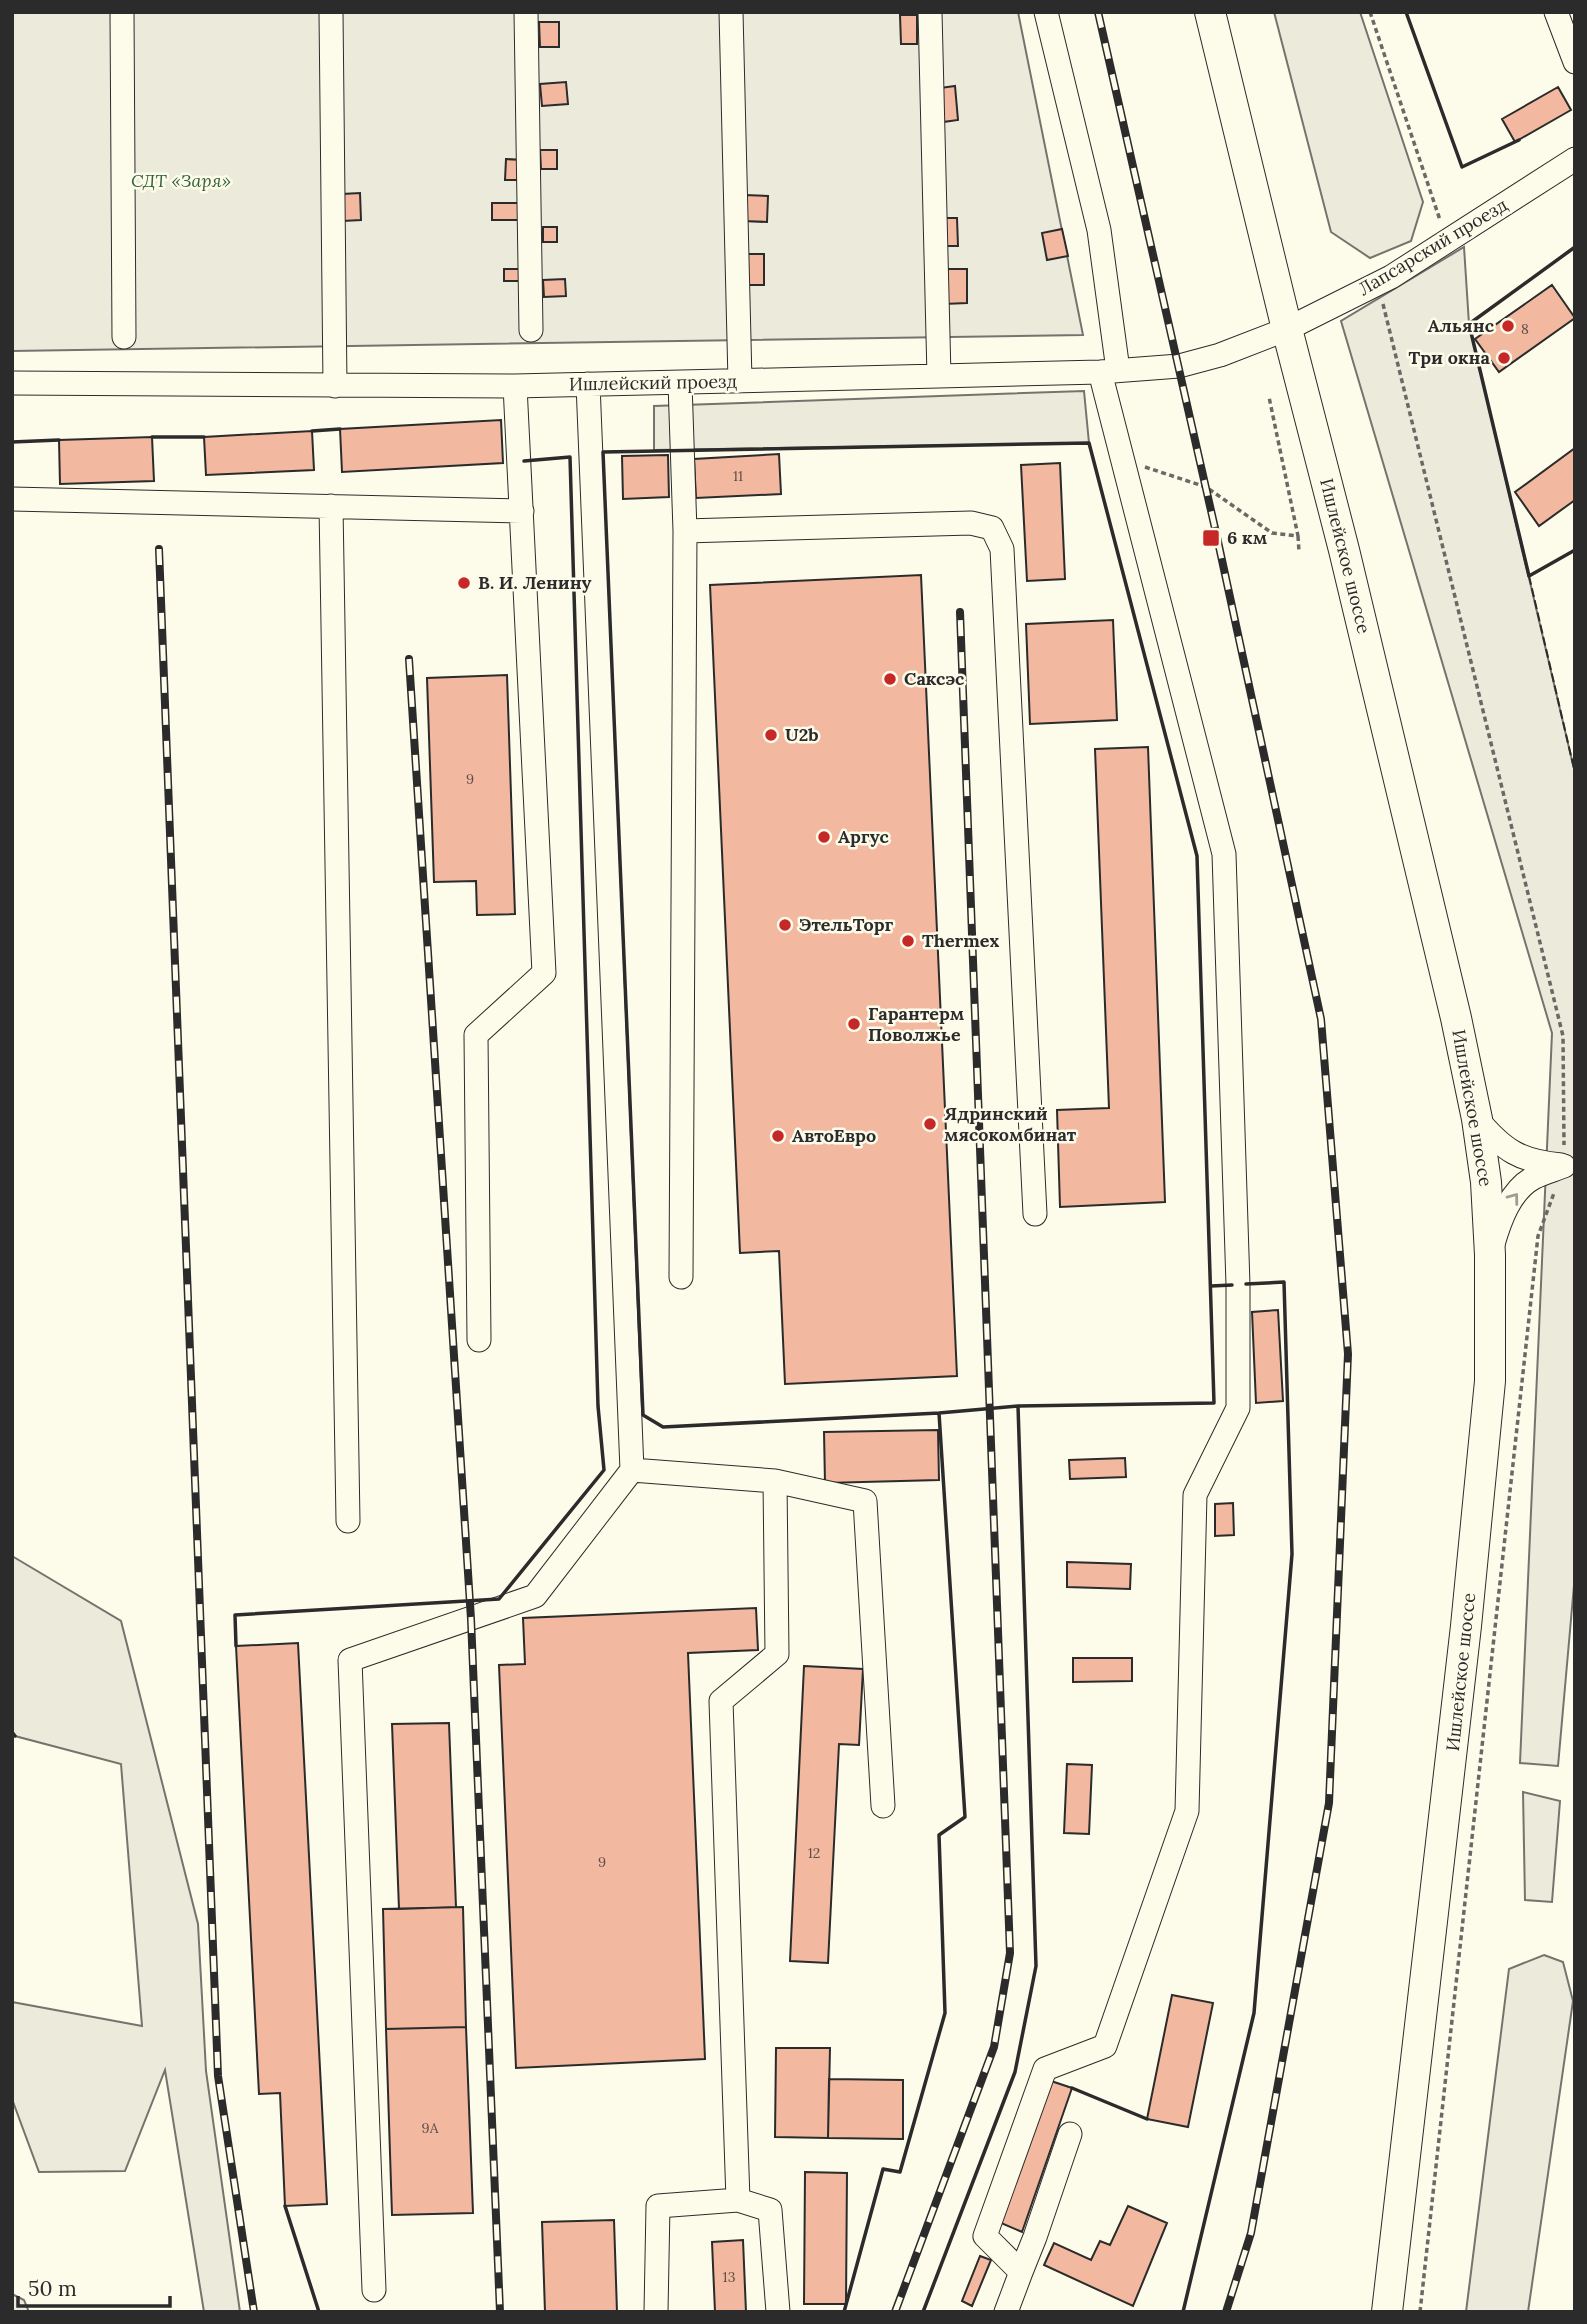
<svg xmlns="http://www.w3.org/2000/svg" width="1587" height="2324" viewBox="0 0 1587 2324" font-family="Lora,serif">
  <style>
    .green { fill: #ecebdb; stroke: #74746e; stroke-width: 2 }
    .parking { fill: #eceadb; stroke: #74746e; stroke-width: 2 }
    .building { fill: #f2b8a0; stroke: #2b2b2b; stroke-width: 2 }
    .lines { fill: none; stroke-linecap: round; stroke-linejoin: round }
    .minor-casing { stroke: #2b2b2b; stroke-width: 25 }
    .major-casing { stroke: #2b2b2b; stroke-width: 32 }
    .path { stroke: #6a6964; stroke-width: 3.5; stroke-dasharray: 5 3.5; stroke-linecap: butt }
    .minor { stroke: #fdfbea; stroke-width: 23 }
    .major { stroke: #fdfbea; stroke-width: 30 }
    .rail-casing { stroke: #2b2b2b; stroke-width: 8 }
    .rail { stroke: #fdfbea; stroke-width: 5; stroke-dasharray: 16; stroke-linecap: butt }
    .fence { stroke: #2b2b2b; stroke-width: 2; stroke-dasharray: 9 3.5; stroke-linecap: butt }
    .wall { stroke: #2b2b2b; stroke-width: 3.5 }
    .oneway { stroke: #9e9d94 }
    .poi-dot { fill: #c62828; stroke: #fdfbea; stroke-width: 2.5 }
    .labels { text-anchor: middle; stroke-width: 5; stroke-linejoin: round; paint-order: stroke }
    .number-label { font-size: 14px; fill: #5d4e48 }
    .park-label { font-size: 18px; font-style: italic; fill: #34623c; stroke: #fdfbea }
    .street-label { font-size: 18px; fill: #2b2b2b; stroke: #fdfbea }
    .poi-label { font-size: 18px; font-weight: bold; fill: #2b2b2b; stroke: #fdfbea; text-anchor: start }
  </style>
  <rect width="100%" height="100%" fill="#fdfbea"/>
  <path class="green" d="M12,12h1006l65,323 -1071,16z
    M1274,12h86l63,190 -12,39 -41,17 -39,-26z
    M1464,247l5,77 106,449v801l-17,192 -38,-3 32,-730 -211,-712z
    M12,1556l109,65 77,303 8,147 34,241h-36l-39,-242 -40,101 -86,1 -27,-73v-97l130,24 -21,-262 -106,-28 -3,-4z
    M1523,1792l37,9 -8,101 -27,-2z
    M1544,1955l19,7 10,39 -45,311h-62l43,-343z
    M12,2294l12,6 5,12h-17z"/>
  <path class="parking" d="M1084,391l5,52 -435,7v-44z"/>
  <path class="building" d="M900,15h17v29h-16z
    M539,22h20v25h-19z
    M566,82l2,22 -26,2 -2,-22z
    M955,86l3,34 -15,2 -3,-34z
    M1558,87l13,23 -56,32 -13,-23z
    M540,150h17v19h-16z
    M506,159l16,1 -1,20h-16z
    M360,193l1,27 -18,1 -1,-27z
    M744,195l24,1 -1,26 -24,-1z
    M492,203h29v17h-29z
    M941,218h16l1,28h-15z
    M543,227h14v15h-14z
    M1062,229l6,27 -21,4 -5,-27z
    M745,254h19v31h-19z
    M504,269h19v12h-19z
    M944,269h23v34l-23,1z
    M565,279l1,17 -22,1 -1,-17z
    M1552,285l23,33 -76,54 -24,-33z
    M501,420l2,43 -161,9 -2,-43z
    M312,431l2,39 -108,5 -2,-38z
    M152,437l2,44 -94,3 -1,-44z
    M1575,448v52l-36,26 -24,-34z
    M779,454l2,40 -85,4 -2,-39z
    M668,455l1,42 -46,2 -1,-43z
    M1060,463l5,116 -38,2 -6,-116z
    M921,575l36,801 -172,8 -6,-133 -39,2 -30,-668z
    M1113,620l4,100 -87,4 -4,-100z
    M507,675l8,239 -38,1 -1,-34 -42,1 -7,-204z
    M1148,747l17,455 -105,5 -3,-97 52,-2 -14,-359z
    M1278,1310l5,91 -27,2 -4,-91z
    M938,1430l1,50 -114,3 -1,-51z
    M1125,1458l1,19 -56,2 -1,-19z
    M1233,1503l1,32 -19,1v-32z
    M1067,1562l64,2 -1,25 -63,-2z
    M756,1608l2,42 -70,3 17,406 -189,9 -17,-403 26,-1 -2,-46z
    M298,1643l29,561 -42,2 -5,-113 -21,1 -23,-448z
    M1073,1658h59v23l-59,1z
    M804,1666l59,3 -4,76 -20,-1 -11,219 -38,-2z
    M449,1723l7,184 -57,2 -7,-185z
    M1067,1764l25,1 -3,69 -25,-1z
    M463,1907l3,120 -80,2 -3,-120z
    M1172,1995l41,8 -25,124 -41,-8z
    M466,2027l7,186 -81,2 -6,-186z
    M776,2048h54l-2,90 -53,-1z
    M829,2079l74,1v59l-75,-1z
    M1051,2081l21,7 -50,144 -21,-9z
    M805,2172l42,1 -1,131h-42z
    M1128,2206l39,17 -34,83 -89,-41 10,-22 37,17 9,-19 10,4z
    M614,2220l3,92h-72l-3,-90z
    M743,2240l3,72h-31l-3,-70z
    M980,2256l11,4 -19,46 -10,-5z"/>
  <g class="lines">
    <defs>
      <path id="minor" d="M122,12l2,325
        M331,12l4,374
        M526,12l5,318
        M731,12l9,369
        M930,12l9,364
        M1046,12l53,218 19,140
        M1556,12l19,50
        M12,383l503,3 424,-10 161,-4 79,-6 41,-11 67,-26 104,-52 184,-118
        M680,383l5,148 -4,746
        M12,499l510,12
        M331,506l17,1015
        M685,531l286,-8 21,5 10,21 33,665
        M1477,1119c27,32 43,42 84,46
        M1493,1244c7,-24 17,-53 40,-66 9,-5 21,-8 31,-12
        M479,1340l-3,-305 68,-62 -29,-587
        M632,1470l143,11 2,173 -56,47 17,499 -80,6 -2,106
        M775,1481l90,20 18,305
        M738,2200l32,10 8,102
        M1021,2272l14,-35 35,-103
        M374,2290l-24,-630 185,-64 97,-126 -44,-1086
        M1006,2312l15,-40 -36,-36 60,-167 60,-23 82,-235 8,-316 43,-87v-123l-14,-431 -124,-482"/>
      <path id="major" d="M1210,12l77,317 57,221 112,468 21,101 9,63 4,73v126l-24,245 -79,686"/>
    </defs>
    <use href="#minor" class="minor-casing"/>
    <use href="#major" class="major-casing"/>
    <path class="path" d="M1370,12l70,208
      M1383,304l180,732 1,109
      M1145,467l61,20 66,46 26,3 -29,-139
      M1298,536l1,16
      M1420,2312l118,-1076 16,-43"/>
    <use href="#minor" class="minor"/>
    <use href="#major" class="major"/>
    <defs>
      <path id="rail" d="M1098,12l119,525 104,482 27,335 -19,449 -78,430 -25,79
        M159,549l59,1527 36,236
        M409,659l62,960 29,693
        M895,2312l99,-265 16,-94 -50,-1341"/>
    </defs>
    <use href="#rail" class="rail-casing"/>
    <use href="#rail" class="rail"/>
    <path class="fence" d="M1529,576l46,197"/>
    <path class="wall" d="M1406,12l56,155 57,-27
      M1575,247l-106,77 60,252 46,-26
      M312,431l28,-2
      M152,437h52
      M12,442l47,-2
      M1089,443l108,413 17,547 -196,3 -79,7 -276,14 -20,-12 -40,-963z
      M1211,1286l21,-1
      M236,1646l-1,-31 264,-16 105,-129 -6,-64 -28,-949 -46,4
      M12,1732l3,4
      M1072,2088l75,31
      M285,2206l34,106
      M844,2312l39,-143 17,3 45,-159 -6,-178 26,-18 -26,-404
      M923,2312l92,-240 21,-106 -18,-560
      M1183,2312l71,-299 38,-459 -8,-272 -38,2"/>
  </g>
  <defs><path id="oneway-chevron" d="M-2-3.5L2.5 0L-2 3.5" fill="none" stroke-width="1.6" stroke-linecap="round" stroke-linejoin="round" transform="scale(1.75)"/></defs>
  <use class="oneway" href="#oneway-chevron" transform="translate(1514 1198) rotate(-53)"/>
  <g class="poi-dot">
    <circle cx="1508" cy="326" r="7"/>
    <circle cx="1504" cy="358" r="7"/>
    <rect x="1202" y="529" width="18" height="18" rx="3.5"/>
    <circle cx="464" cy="583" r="7"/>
    <circle cx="890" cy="679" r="7"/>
    <circle cx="771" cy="735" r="7"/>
    <circle cx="824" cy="837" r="7"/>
    <circle cx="785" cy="925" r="7"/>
    <circle cx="908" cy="941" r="7"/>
    <circle cx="854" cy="1024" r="7"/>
    <circle cx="930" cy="1124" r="7"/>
    <circle cx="778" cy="1136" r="7"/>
  </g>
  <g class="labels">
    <g class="number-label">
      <text x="1525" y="334">8</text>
      <text x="738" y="481">11</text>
      <text x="470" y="784">9</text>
      <text x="814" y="1858">12</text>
      <text x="602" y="1867">9</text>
      <text x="430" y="2133">9А</text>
      <text x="729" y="2282">13</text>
    </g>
    <g class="park-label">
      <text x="181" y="187">СДТ «Заря»</text>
    </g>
    <g class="street-label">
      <text transform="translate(1433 247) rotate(-31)" y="6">Лапсарский проезд</text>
      <text transform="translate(653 383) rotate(-1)" y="6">Ишлейский проезд</text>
      <text transform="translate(1345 556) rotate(76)" y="6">Ишлейское шоссе</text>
      <text transform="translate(1472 1108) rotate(80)" y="6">Ишлейское шоссе</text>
      <text transform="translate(1461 1672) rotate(-84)" y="6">Ишлейское шоссе</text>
    </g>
    <g class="poi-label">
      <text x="1494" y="332" text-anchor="end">Альянс</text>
      <text x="1490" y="364" text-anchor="end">Три окна</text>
      <text x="1227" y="544">6 км</text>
      <text x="478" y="589">В. И. Ленину</text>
      <text x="904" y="685">Саксэс</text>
      <text x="785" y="741">U2b</text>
      <text x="838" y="843">Аргус</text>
      <text x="799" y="931">ЭтельТорг</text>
      <text x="922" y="947">Thermex</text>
      <text x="868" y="1020">Гарантерм<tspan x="868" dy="21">Поволжье</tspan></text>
      <text x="944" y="1120">Ядринский<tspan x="944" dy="21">мясокомбинат</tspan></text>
      <text x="792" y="1142">АвтоЕвро</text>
    </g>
  </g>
  <rect width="1587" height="2324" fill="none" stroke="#2b2b2b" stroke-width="28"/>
  <path d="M18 2296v10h152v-10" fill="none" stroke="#2b2b2b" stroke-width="3.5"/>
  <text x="28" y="2296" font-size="21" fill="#2b2b2b" stroke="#fdfbea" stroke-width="5" paint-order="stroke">50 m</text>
</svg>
